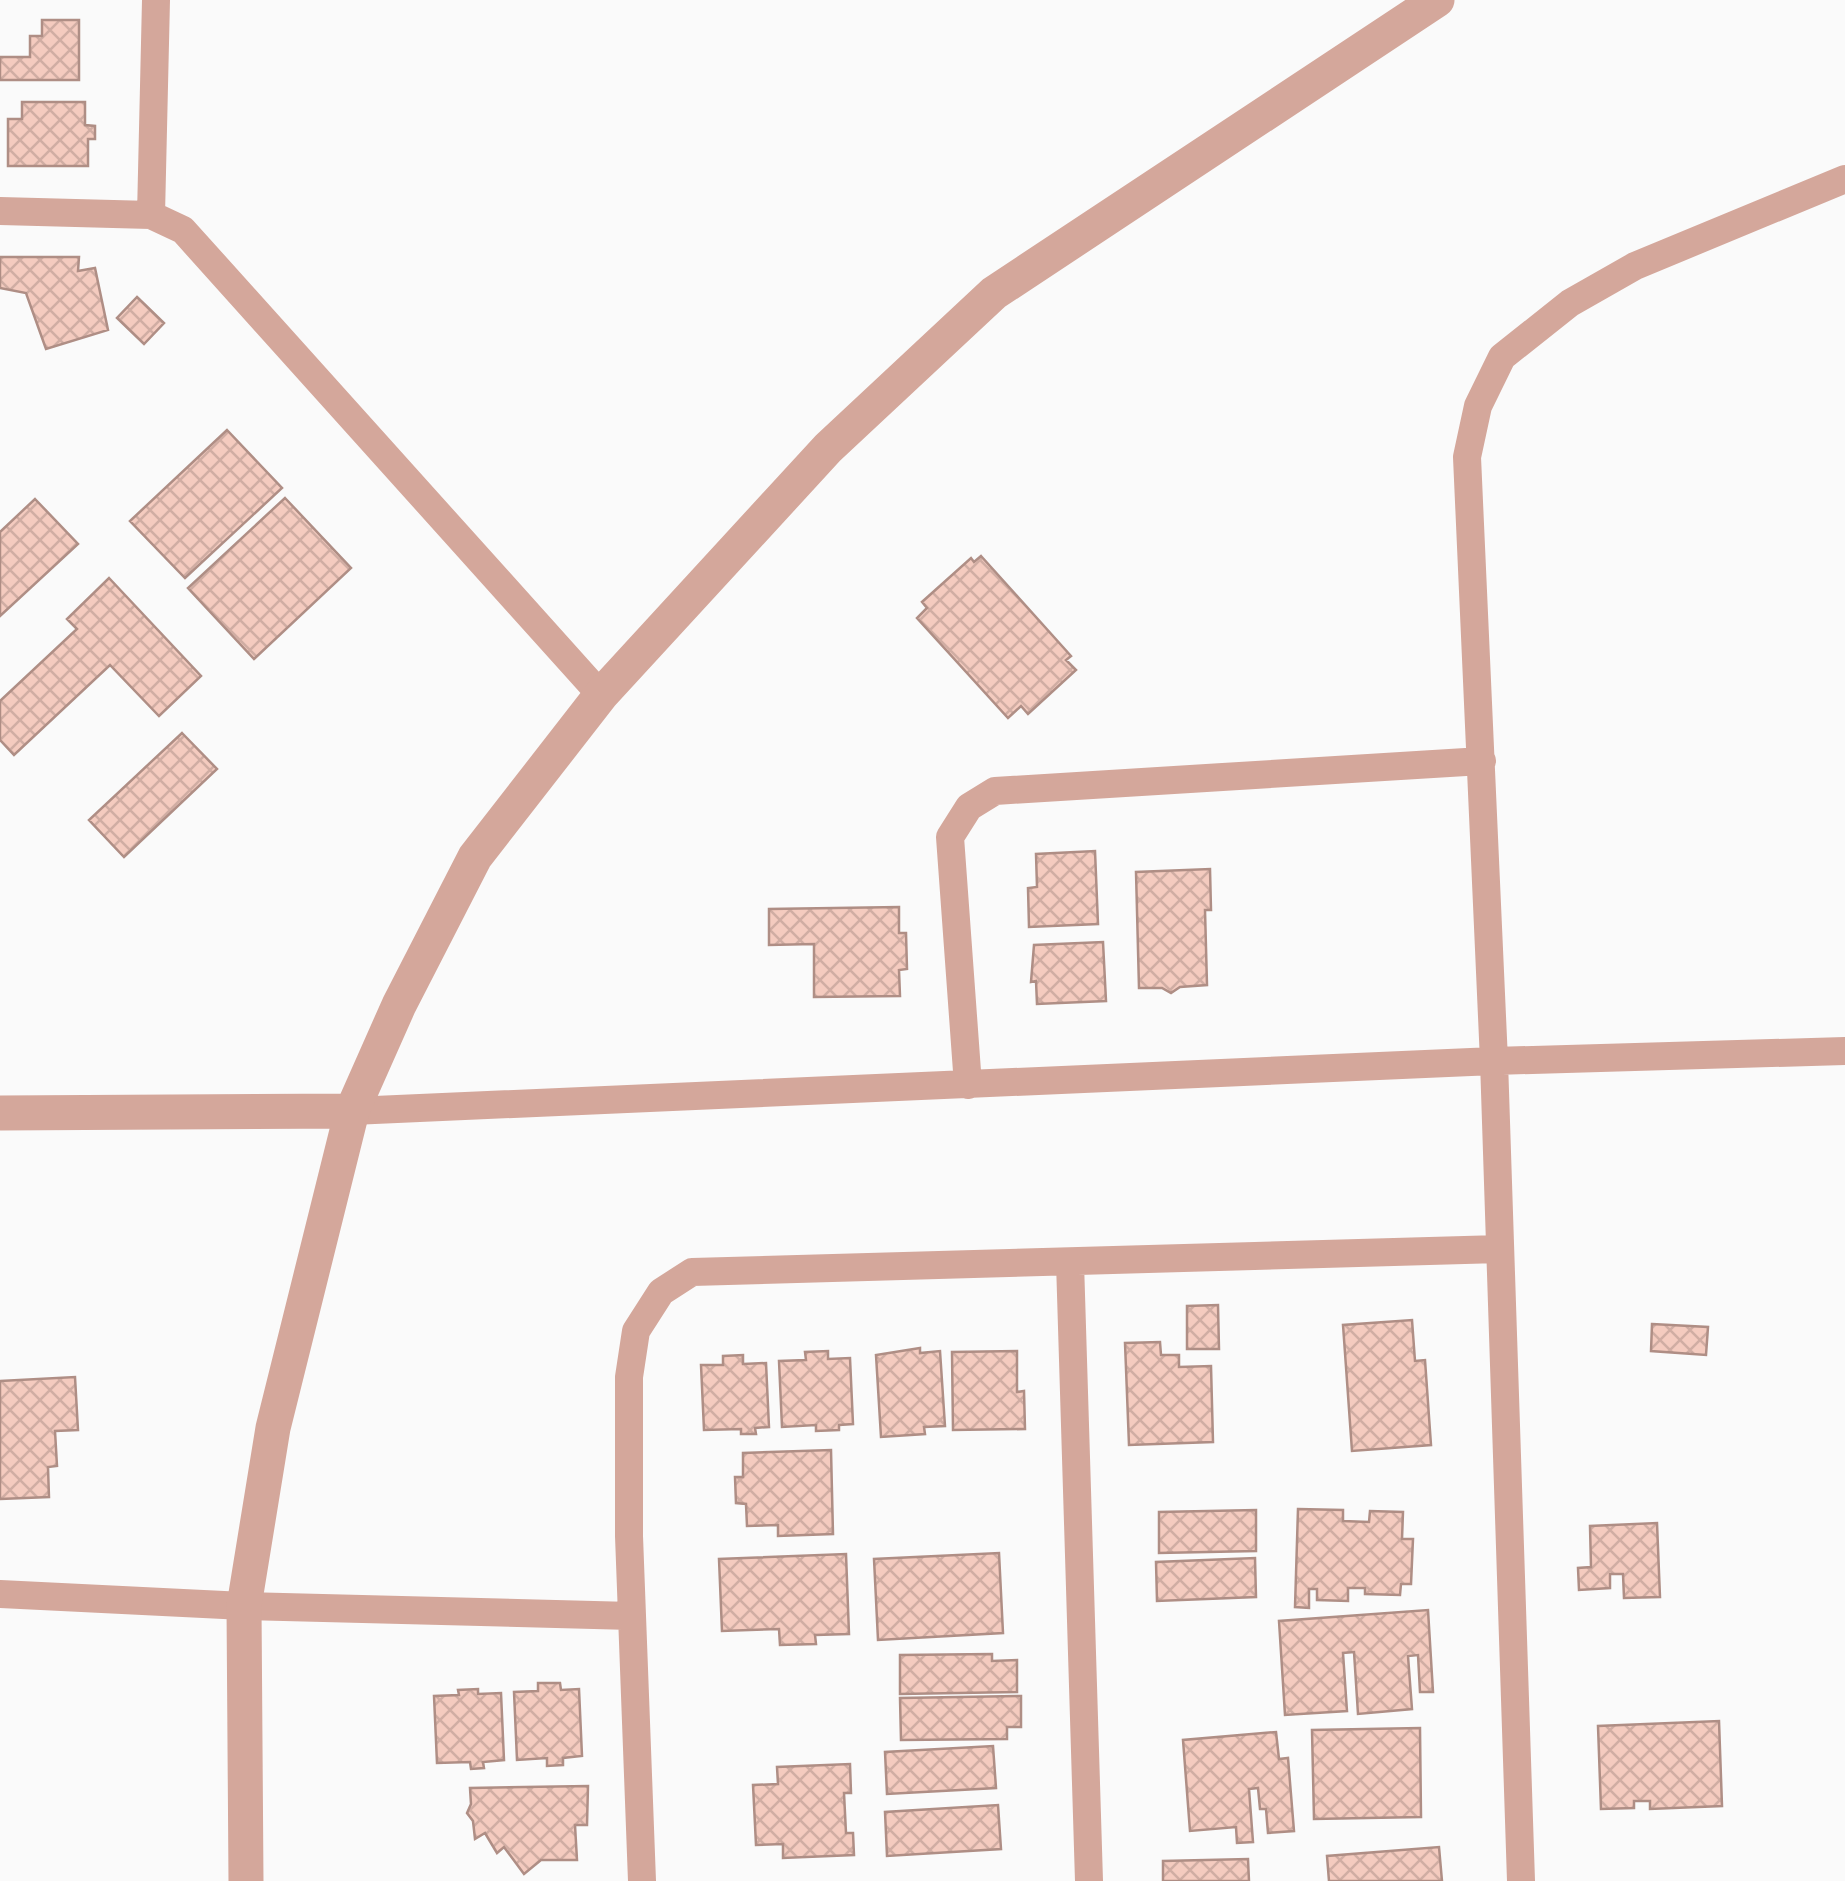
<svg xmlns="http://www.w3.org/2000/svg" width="1845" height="1881" viewBox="0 0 1845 1881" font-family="'Roboto Serif',serif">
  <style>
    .building { fill: url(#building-cross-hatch); stroke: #af8e85; stroke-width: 2.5 }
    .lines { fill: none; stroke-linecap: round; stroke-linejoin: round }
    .minor { stroke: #d4a79b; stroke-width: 28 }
    .tertiary { stroke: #d4a79b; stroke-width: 35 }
  </style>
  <defs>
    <pattern id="building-cross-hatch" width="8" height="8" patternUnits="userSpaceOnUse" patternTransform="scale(2.5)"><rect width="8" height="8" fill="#f4cbbf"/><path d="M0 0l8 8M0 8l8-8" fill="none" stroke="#d0ada3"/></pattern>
  </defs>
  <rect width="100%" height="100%" fill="#fafafa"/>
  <path class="building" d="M42,20h37v60h-79v-23h30v-21h12z
    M22,102h63v23l10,1v13h-7v27h-80v-47h14z
    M0,257h79l-1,14 17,-3 13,62 -62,19 -20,-56 -26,-5z
    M137,297l27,26 -20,21 -27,-26z
    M227,430l55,58 -97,90 -55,-57z
    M285,498l66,70 -97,91 -66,-71z
    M35,499l43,45 -78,72v-84z
    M981,556l90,100 -5,4 10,10 -48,44 -7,-8 -13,12 -91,-100 10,-10 -5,-6 49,-44 3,4z
    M109,578l92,98 -42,40 -49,-51 -96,90 -14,-15v-39l77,-72 -10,-10z
    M182,733l35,36 -93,88 -35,-37z
    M1095,851l3,73 -69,3 -1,-39 9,-1 -1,-33z
    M1210,869l1,41h-6l2,75 -27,2 -9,6 -9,-5h-23l-3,-116z
    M899,907v26h7l1,36 -8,1 1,26 -86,1v-53l-45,1v-36z
    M1103,942l3,59 -69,3 -1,-23 -5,1 3,-37z
    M1218,1305l1,44h-32v-43z
    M1412,1320l3,41 10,-1 6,85 -79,6 -9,-126z
    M1652,1324l56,3 -2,28 -55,-4z
    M1160,1342l1,13h18v12l32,-1 2,76 -84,3 -4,-102z
    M920,1348v5l20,-2 5,75 -21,1 1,7 -44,3 -5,-82z
    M828,1351v8l22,-1 3,66 -14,1v5l-23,1v-6l-34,2 -3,-66 27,-1 -1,-8z
    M1017,1351v41l7,-1 1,38 -72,1 -1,-78z
    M743,1355v9l23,-1 3,64 -14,1 1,6h-15v-5l-37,1 -3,-65h22v-9z
    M75,1377l3,53 -23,1 2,35 -9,1 1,30 -49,2v-118z
    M831,1450l2,84 -55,2v-11l-31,1 -1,-22 -10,-1 -1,-26h8v-24z
    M1298,1509l45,1v11l26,1 1,-11 33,1 -1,27h11l-2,45h-10l-1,11 -35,-1v-6h-17v13l-31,-1v-11h-8v19l-14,-1z
    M1256,1510v41l-97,2v-41z
    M1657,1523l3,74 -36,1 -1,-24h-13v14l-31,2 -1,-22 13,-1 -1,-41z
    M999,1553l4,80 -125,7 -4,-81z
    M846,1554l3,80 -34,1 1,9 -36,1 -1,-16 -57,2 -3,-72z
    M1255,1558l1,39 -99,4 -1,-39z
    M1428,1610l5,82h-13l-2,-37 -10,1 4,53 -54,5 -4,-62 -11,1 4,58 -62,4 -6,-94z
    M992,1654v7l25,-1v32l-117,2v-39z
    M538,1683h22l1,7 18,-1 3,67 -19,2v7l-16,1v-8l-30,2 -3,-68 24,-1z
    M478,1689v5l23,-1 3,67 -21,2 1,6 -13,1 -1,-7 -33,1 -3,-67 25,-1 -1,-5z
    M1021,1696v31h-14v12l-106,1 -1,-42z
    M1719,1721l3,85 -72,3v-8h-16v7l-33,1 -3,-83z
    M1420,1728l1,89 -107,2 -2,-89z
    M1276,1732l3,27 9,-1 6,73 -26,2 -2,-24h-6l-2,-21 -9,1 4,53 -16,1 -1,-16 -46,4 -7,-91z
    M993,1746l3,42 -109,6 -2,-42z
    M850,1764l1,29h-7l2,40h7l1,22 -71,3v-14l-27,1 -3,-60 25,-1 -1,-17z
    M588,1786l-1,39h-12l2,35h-36l-17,14 -20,-27 -7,6 -12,-20 -10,6 -2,-18 -6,-8 4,-9 -1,-16z
    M998,1805l3,44 -114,7 -2,-44z
    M1439,1847l3,34h-113l-2,-25z
    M1248,1859l1,22h-86v-20z"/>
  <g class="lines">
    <path class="minor" d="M0,211l151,4 32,15 418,465
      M151,215l5,-215
      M968,1085l-18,-248 19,-30 26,-16 487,-30
      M352,1111l1142,-50 351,-10
      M1070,1262l19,619
      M0,1594l244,12 388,10
      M642,1881l-13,-345v-159l7,-46 25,-39 31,-20 808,-23
      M1521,1881l-27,-820 -27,-604 11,-51 24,-49 68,-54 65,-37 210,-87"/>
    <path class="tertiary" d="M0,1113l352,-2
      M246,1881l-2,-275 29,-178 79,-317 47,-106 76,-148 126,-162 227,-247 166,-155 443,-293"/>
  </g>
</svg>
